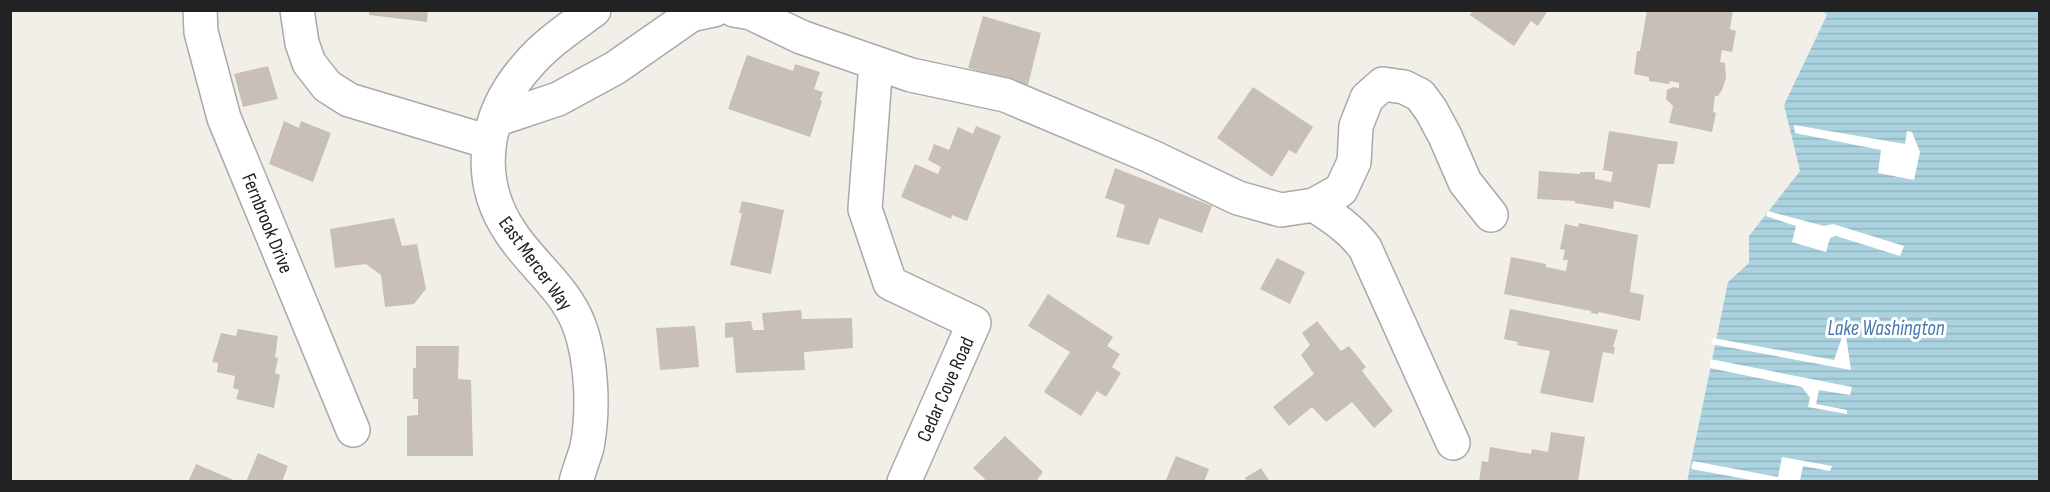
<svg xmlns="http://www.w3.org/2000/svg" width="2050" height="492" viewBox="0 0 2050 492" font-family="'Sofia Sans Condensed',sans-serif">
  <style>
    .water { fill: url(#water-rules) }
    .pier { fill: #fff }
    .building { fill: #c7bfb8 }
    .lines { fill: none; stroke-linecap: round; stroke-linejoin: round }
    .minor-casing { stroke: #a9a9a9; stroke-width: 36 }
    .minor { stroke: #fff; stroke-width: 33 }
    .labels { text-anchor: middle; stroke-width: 6; stroke-linejoin: round; paint-order: stroke }
    .street-label { font-size: 20px; fill: #222; stroke: #fff }
    .water-label { font-size: 21px; font-style: italic; fill: #4a7aab; stroke: #fff }
  </style>
  <defs>
    <pattern id="water-rules" width="6" height="5" patternUnits="userSpaceOnUse" patternTransform="scale(1.5)"><rect width="6" height="5" fill="#aad3df"/><path d="M0 2.5h6" fill="none" stroke="#92b5bf"/></pattern>
  </defs>
  <rect width="100%" height="100%" fill="#f2efe9"/>
  <path class="water" d="M1823,11h216v470l-352,1 41,-200 21,-19v-27l51,-65 -16,-66 43,-90z"/>
  <path class="pier" d="M1794,125l111,19 2,-13 5,1 8,20 -6,28 -36,-7 3,-23 -86,-17z
    M1768,211l56,15 9,-2 71,22 -4,10 -64,-20 -6,2 -4,14 -34,-10 4,-16 -30,-10z
    M1845,329l6,41 -140,-26 2,-6 121,22z
    M1710,359l142,28 -2,8 -31,-5 -3,14 31,6v4l-39,-7 2,-9 -8,-11 -92,-19z
    M1782,457l50,9 -2,5 -27,-5 -3,14 5,2 -48,-1 -66,-12 2,-8 85,16z"/>
  <path class="building" d="M369,10h59l-1,12 -58,-7z
    M1473,10h75l-10,16 -7,-5 -17,25 -44,-31z
    M1647,10h86l-3,19 6,2 -4,21 -10,-2 -2,12 5,1 1,15 -4,12 -4,6h-3l-2,16 3,1 -4,19 -43,-9 4,-17 -7,-7 1,-9 6,-3 6,1v-5l-9,-2 -1,3 -20,-3v-4l-15,-3 3,-23h3z
    M983,16l58,17 -13,52 -60,-17z
    M747,55l46,16 2,-7 25,8 -6,17 9,3 -3,8 2,1 -12,36 -82,-28z
    M268,66l10,33 -35,8 -9,-33z
    M1253,87l60,40 -17,27 -7,-4 -17,27 -55,-39z
    M284,121l15,7 2,-7 30,12 -18,49 -44,-18z
    M976,126l25,10 -34,85 -15,-6 -1,4 -50,-22 14,-33 23,10 3,-7 -13,-7 6,-16 15,6 9,-23 15,7z
    M1609,131l69,11 -4,22h-16l-8,44 -36,-7 -1,8 -38,-6v-2l-38,-2 2,-28 41,3v-2h15v7l16,3 2,-10 -10,-2z
    M1115,168l97,38 -10,27 -43,-15 -10,27 -33,-8 9,-32 -20,-7z
    M742,201l42,9 -13,64 -41,-9 12,-52h-3z
    M394,218l8,28 15,-2 9,45 -12,15 -29,3 -4,-32 -15,-11 -31,4 -5,-39z
    M1579,223l59,12 -8,57 14,3 -4,26 -41,-9 -1,2 -7,-1v-2l-87,-17 7,-37 35,7v3l20,4 2,-11h-5l2,-10 -5,-1 5,-25 13,3z
    M1277,258l28,14 -15,32 -30,-15z
    M1048,294l65,43 -6,9 13,8 -8,13 9,6 -15,24 -9,-6 -16,25 -37,-24 26,-40 -42,-26z
    M1510,309l108,21 -5,17h2l-1,7 -11,-2 -10,51 -53,-10 10,-42 -33,-6 1,-3 -14,-3z
    M801,310l1,9 50,-1 1,30 -49,4 1,18 -69,3 -3,-36 -8,1v-15l26,-2 2,9h11l-2,-17z
    M1317,321l24,30 8,-5 17,21 -4,4 31,40 -19,17 -22,-26 -26,20 -14,-15 -23,19 -16,-19 41,-33 -13,-19 9,-10 -8,-12z
    M695,326l4,41 -39,3 -4,-42z
    M238,329l40,7 -3,21 3,1 -3,15 5,2 -6,33 -38,-9 3,-9 -6,-2 2,-12 -18,-4 1,-9 -6,-1 9,-29 15,3z
    M416,346h43l-1,33 13,1 2,76h-66v-40l11,-1v-16h-5v-31h3z
    M1551,432l34,5 -7,45h-99l3,-21 6,1 2,-15 41,7 1,-5 16,3z
    M1005,436l38,36 -6,8 2,2h-56l2,-3 -12,-11z
    M258,453l30,13 -6,16h-36z
    M1176,456l33,13 -5,13h-39z
    M196,464l40,17v1h-48z
    M1261,468l9,14h-23l-2,-4z"/>
  <g class="lines">
    <defs>
      <path id="minor" d="M200,10l1,22 23,86 129,312
        M297,10l5,33 7,20 18,23 22,14 140,42
        M734,10l17,3 50,24 110,38 94,20 145,61 88,42 43,12 33,-5 27,-15 13,-28 2,-36 11,-28 16,-14 21,3 16,8 11,15 14,26 20,46 26,33
        M876,63l-11,146 25,74 84,40 -70,159
        M495,120l63,-21 57,-31 76,-53 23,-5
        M1314,205c20,13 37,24 51,43l88,195
        M576,482c3,-12 8,-24 11,-35 7,-36 5,-88 -8,-122 -14,-37 -47,-60 -68,-92 -37,-54 -27,-119 16,-167 18,-22 44,-39 67,-56"/>
    </defs>
    <use href="#minor" class="minor-casing"/>
    <use href="#minor" class="minor"/>
  </g>
  <g class="labels">
    <g class="street-label">
      <text transform="translate(268 223) rotate(68)" y="7">Fernbrook Drive</text>
      <text transform="translate(536 263) rotate(54)" y="7">East Mercer Way</text>
      <text transform="translate(945 389) rotate(-66)" y="7">Cedar Cove Road</text>
    </g>
    <g class="water-label">
      <text x="1886" y="335">Lake Washington</text>
    </g>
  </g>
  <rect width="2050" height="492" fill="none" stroke="#222222" stroke-width="24"/>
</svg>
